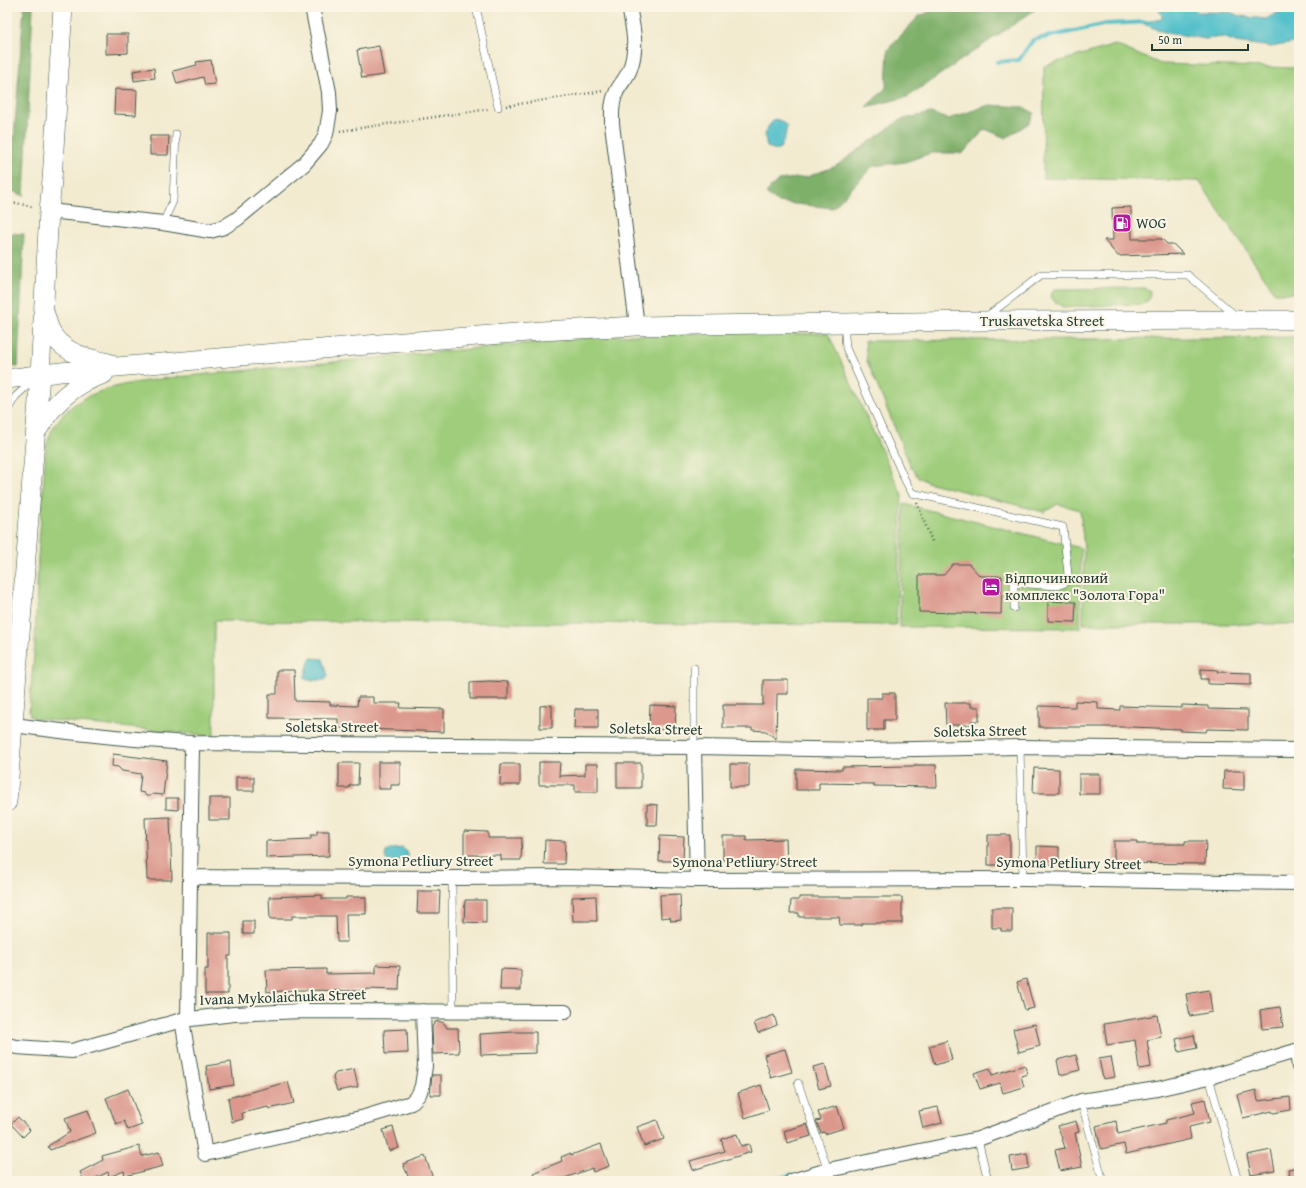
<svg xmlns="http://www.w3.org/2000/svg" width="1306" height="1188" viewBox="0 0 1306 1188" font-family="'Gentium Book Plus',serif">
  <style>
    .green { fill: #9fcd7b; stroke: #5f8558 }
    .forest { fill: #7fb06b; stroke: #4f7650 }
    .water { fill: #52c0ca; stroke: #387e7f }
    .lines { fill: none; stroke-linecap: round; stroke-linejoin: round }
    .stream { stroke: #52c0ca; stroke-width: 4 }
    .building { fill: #dc988d }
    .lane-casing { stroke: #3f574b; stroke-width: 8 }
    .street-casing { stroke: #3f574b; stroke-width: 16 }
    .secondary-casing { stroke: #3f574b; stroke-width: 20 }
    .path { stroke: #3f574b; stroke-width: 2.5; stroke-dasharray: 1 3; stroke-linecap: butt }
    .lane { stroke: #fff; stroke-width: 7 }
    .street { stroke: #fff; stroke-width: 14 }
    .secondary { stroke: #fff; stroke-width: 19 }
    .labels { text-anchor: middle; stroke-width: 4; stroke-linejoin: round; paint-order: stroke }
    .poi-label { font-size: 15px; fill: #1f3d34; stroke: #fcf5e5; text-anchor: start }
    .street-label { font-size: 15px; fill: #1f3d34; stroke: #fcf5e5 }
  </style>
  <rect width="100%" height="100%" fill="#fcf5e5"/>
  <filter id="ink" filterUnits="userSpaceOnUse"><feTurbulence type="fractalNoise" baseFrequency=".025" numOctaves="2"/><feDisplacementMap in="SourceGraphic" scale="8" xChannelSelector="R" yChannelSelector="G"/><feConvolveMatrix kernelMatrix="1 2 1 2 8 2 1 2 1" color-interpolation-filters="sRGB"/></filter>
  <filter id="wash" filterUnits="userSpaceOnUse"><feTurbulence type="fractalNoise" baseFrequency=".012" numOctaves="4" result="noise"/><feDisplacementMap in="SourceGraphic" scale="16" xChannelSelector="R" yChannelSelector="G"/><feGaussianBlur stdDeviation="0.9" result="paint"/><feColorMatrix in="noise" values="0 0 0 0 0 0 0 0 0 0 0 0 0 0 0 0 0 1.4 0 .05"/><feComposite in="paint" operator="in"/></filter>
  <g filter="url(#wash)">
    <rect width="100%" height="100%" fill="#f2ebd0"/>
    <path class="green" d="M1115,45l46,19 138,4v225h-24l-76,-112 -156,-3 1,-112z
      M1145,288l5,3c0,7 -2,11 -8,13l-79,3 -8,-5 -4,-5 1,-5 3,-3z
      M786,330l10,4 32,-1 74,162 -6,130 -682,-4v115l-177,-17 -7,-3 -1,-5 6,-68 3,-85 8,-111c3,-8 5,-18 11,-25 25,-35 71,-38 110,-44l437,-42z
      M1299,337v287h-216l1,-76 -4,-38 -22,-6 -14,8 -117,-30 -9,-5 -7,-10 -44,-106 -2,-20z
      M904,504l177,44 -1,80 -181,-1z"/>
    <path class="forest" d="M24,7h9l-9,189 -14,-6z
      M942,7h97l-132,90 -41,10 20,-19 2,-39 31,-33z
      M989,105l34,2 11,6 -5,10 -23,15 -21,-9 -22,24h-32l-26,9 -32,4 -40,42 -56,-6 -11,-9 12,-13 29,-3 29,-11 64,-46 31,-7 17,6z
      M8,233l16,1 -6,133 -11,-1v-114z"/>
    <path class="water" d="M1157,7h34l7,5h33l8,4 27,3 22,-12h11v35l-28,5 -35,-5 -13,-5 -17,2 -42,-7 -20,-8v-2l18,-3v-4z
      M775,119l6,2 6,5 -2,11 -4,10 -4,3 -10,-3c-3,-14 -3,-17 8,-28z
      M312,658l11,1 5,17 -3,4h-17l-3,-1v-3l5,-17z
      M403,848l3,3 2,8 -2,2h-19l-2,-4 1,-5 5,-3z"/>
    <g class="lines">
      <path class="stream" d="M997,62l22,-2 14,-20 74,-16 41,-2
        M769,1181l23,-6"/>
    </g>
    <g id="blocks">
      <path class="building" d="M106,34h22v19l-22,1z
        M379,46l5,29 -22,3 -5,-28z
        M211,60l4,24 -10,1 -2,-8 -26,7 -4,-13 24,-6 -1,-3z
        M154,68l1,10 -21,3 -1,-10z
        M115,89l22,1 -1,25 -22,-1z
        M150,136h19l-1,19h-18z
        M1131,207l1,32h30l5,5h6l10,10 -65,2 -14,-16h9l-1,-32z
        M953,564h16l11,12h22l-1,38 -82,-2v-37h25z
        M1048,601l28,1 -1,20 -27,-1z
        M1201,669l17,1 -1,2 34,1v12l-43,-1v-5h-7z
        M277,670h17l1,31 35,1v3l27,1 1,-9h15v6h28l-1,5 44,1v23l-106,-4v-9l-69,-1v-24h8z
        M763,680h25v14h-11l-1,45 -10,-8 -14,-1v-2h-29v-23h40z
        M490,681l18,1v17h-38v-17z
        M882,693h13v27h-11v10h-17v-32h15z
        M1075,701l23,1v7l22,1v-4l62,2v-3l26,1v3l40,1v20l-41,-1 -1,3 -25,-1v-2l-50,-2h-92v-21l36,1z
        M945,703h26v4h8v14h-8v4h-25z
        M552,705v23h-12v-22z
        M650,705l26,1 -1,24 -26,-1z
        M575,709h23v19h-24z
        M113,754l54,7 -4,34 -10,-1 -3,2h-4l-2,-3 -5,-1 2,-18 -19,-3 -4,-4 -6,-1z
        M378,762h22v23h-9v4h-13z
        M539,762h21l-1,14 26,-1v-11h13v28h-23v-7h-36z
        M339,763h20l-1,22h-8l-1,3h-10z
        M617,763h24v25h-24z
        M501,764h19v21h-20z
        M730,764h19v23h-19z
        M914,765h22l1,22 -63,-1v-2l-55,-1v7h-23v-21l46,1v-3l72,-1z
        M1034,768l25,1v24h-26z
        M1224,771h20v19l-21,-1z
        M1079,774h21v20h-21z
        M236,777h18v14h-18z
        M166,798h12v12l-12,-1z
        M209,798h21v22h-21z
        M647,804l11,1 -1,20h-10z
        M170,817l2,63h-25l-2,-62z
        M317,831h12v25l-63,2v-17l45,-2v-4h6z
        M464,831l24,1v6h34l-1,22h-20v-5h-37z
        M988,835h22v30h-22z
        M660,836l24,1 -1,24h-24z
        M723,836h23v4l40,-1 1,25 -25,1v-4l-39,-1z
        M545,840l20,1 -1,23h-20z
        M1114,841h23v3h48v-3h21l-1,23 -91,-1z
        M1037,846l22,1v18l-22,-1z
        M418,891h22l-1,22h-22z
        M680,894l1,26 -10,1 -1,-4 -9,1 -1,-23z
        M322,895v4h24v-2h20v17h-20l1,28h-10l-1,-26h-44v3h-22l-1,-22z
        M596,896l1,25h-24l-1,-24z
        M799,897h103v26h-40v2h-22l-1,-8h-40v-4h-9l1,-13h8z
        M465,900h21v23l-22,-1z
        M992,908h20v23h-11v-3h-9z
        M243,921h11v13h-11z
        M208,933h23v23h-3v38h-23v-25h3z
        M376,965l24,1 -1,24 -33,-1v2l-66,-1 -33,2 -1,-22 60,-1v5l50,-1z
        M501,969l20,1v20h-21z
        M1026,979l8,29 -9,2 -8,-28z
        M1209,990l3,22 -22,4 -4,-22z
        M1280,1007l3,20 -21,2 -2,-19z
        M774,1015l3,10 -19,8 -4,-10z
        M1157,1015l4,22 -14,3 4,27 -12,2 -4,-29 -28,5 -3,-21z
        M438,1021l6,2 3,5h11l1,25 -26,1 -1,-27 3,-5z
        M1035,1024l5,22 -21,6 -6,-23z
        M407,1029l1,24 -23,1 -1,-24z
        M514,1032h22v21l-55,2 -1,-21z
        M1194,1035l3,13 -18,4 -3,-13z
        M947,1041l5,19 -17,5 -6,-19z
        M785,1049l7,23 -21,6 -7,-23z
        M1076,1055l4,15 -20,5 -3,-15z
        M1111,1057l4,20 -12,2 -4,-20z
        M231,1062l3,23 -25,4 -3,-23z
        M825,1064l6,22 -12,3 -6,-22z
        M1025,1065l2,9 -6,2 3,11 -21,6 -3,-10 -20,6 -6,-16 16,-5 2,7z
        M354,1069l4,18 -21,4 -4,-13 1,-3 2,-2z
        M432,1075h9v20h-11z
        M288,1082l6,21 -25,6 -1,-2 -26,6 1,6 -11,3 -4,-24z
        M761,1085l8,25 -24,8 -7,-25z
        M128,1089l14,36 -14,5 -4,-9 -8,3 -10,-26z
        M1256,1090l2,11 32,-4 1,13 -18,3 -1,-2 -29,7 -6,-23z
        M1205,1099l5,23 -21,5 2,12 -65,15 -2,-10 -23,5 -5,-23 20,-5 2,13 48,-11v-3l29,-7 -3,-11z
        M837,1106l7,22 -19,6 -1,-2 -3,1 -5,-12 5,-1 -3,-8z
        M938,1107l4,16 -19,5 -4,-17z
        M88,1110l8,23 -46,17 -2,-4 22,-14 -5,-14z
        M18,1117l12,13 -7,7 -12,-13z
        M657,1120l7,19 -20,7 -7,-19z
        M1076,1121l3,11 -4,1 7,34 -22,4 -5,-21 10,-2 -7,-22z
        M807,1124l4,12 -24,7 -3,-12z
        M393,1127l6,21 -10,3 -6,-21z
        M737,1134l4,12 8,-2 2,8 -58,18 -3,-9 35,-10 -4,-12z
        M601,1144l8,22 -16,6 -1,-4 -35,13h-21l-3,-8 29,-12 -1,-4 10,-4v2z
        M139,1146l3,10 17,-4 4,14 -38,10 -1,-5 -15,6 -1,-5 -18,9h-6l-4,-9 23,-12 -1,-4z
        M1271,1150l4,21 -24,4 -4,-20z
        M1027,1154l2,14 -17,3 -2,-14z
        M425,1156l9,25h-24l-7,-17z
        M1299,1167v14h-8l-3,-12z"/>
    </g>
  </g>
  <g filter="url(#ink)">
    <use href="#blocks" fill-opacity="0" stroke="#3f574b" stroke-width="1"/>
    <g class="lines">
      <defs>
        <path id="lane" d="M476,7l22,100
          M163,223l10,-22 3,-67
          M986,317l55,-42h147l48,41
          M844,323l2,25 58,130 8,15 151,34 5,47 -3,9 -8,3 -43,-3v25
          M7,411l9,-15 18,-16
          M694,668v79
          M1020,747l3,132
          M452,878l1,133
          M1209,1077l29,104
          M798,1083l30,87
          M1081,1101l22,80
          M978,1139l10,42"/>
        <path id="street" d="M629,7c4,20 9,41 1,62 -3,9 -11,16 -14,24 -5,10 -4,20 -4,31l25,202
          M49,211l114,12 47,8 14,-4 13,-8 67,-55 17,-20 5,-10 4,-23 -1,-19 -17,-85
          M14,725c59,8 118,15 178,18l502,4 170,3 156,-3 279,3
          M694,747l3,133
          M191,877l261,1 114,-1 131,3 326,-1 276,4
          M188,1019l4,-276
          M182,1020l23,134 160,-37 46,-14 8,-9 3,-8 3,-20 -2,-55
          M7,1045l10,2 55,4 110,-31 52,-6 68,-3 263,1
          M1297,1051l2,16
          M792,1181l36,-11 150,-31 103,-38 76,-12 52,-12 90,-27"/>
        <path id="secondary" d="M45,314c2,7 4,16 9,23 13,17 35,22 55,26
          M7,379l53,-7 307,-27 174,-14 96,-5 345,-5 317,-1
          M37,431c15,-27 36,-47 67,-57
          M7,802l33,-427 9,-164 3,-31 11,-173"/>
      </defs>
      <use href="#lane" class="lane-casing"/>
      <use href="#street" class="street-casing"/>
      <use href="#secondary" class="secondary-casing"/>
      <path class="path" d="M506,106l97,-15
        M340,131l149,-22
        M7,201l27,6
        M917,503l16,41"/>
      <use href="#lane" class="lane"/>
      <use href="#street" class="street"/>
      <use href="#secondary" class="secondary"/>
    </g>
  </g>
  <defs>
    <symbol id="fuel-square" viewBox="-11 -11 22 22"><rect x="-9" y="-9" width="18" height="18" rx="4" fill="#b5179e" stroke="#fcf5e5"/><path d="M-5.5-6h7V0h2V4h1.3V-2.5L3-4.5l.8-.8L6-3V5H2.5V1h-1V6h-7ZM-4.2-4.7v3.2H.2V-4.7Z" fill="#fff"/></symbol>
    <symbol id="hotel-square" viewBox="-11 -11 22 22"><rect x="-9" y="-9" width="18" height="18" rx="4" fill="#b5179e" stroke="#fcf5e5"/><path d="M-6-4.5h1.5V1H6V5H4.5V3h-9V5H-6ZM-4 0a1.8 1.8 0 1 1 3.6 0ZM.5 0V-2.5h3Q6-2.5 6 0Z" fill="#fff"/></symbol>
  </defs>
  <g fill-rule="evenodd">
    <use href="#fuel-square" x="1111" y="212" width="22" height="22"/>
    <use href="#hotel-square" x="980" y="576" width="22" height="22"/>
  </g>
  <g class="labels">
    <g class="poi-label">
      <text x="1136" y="228">WOG</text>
      <text x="1005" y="583">Відпочинковий<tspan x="1005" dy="17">комплекс "Золота Гора"</tspan></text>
    </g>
    <g class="street-label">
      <text x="1042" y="326">Truskavetska Street</text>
      <text x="332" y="732">Soletska Street</text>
      <text transform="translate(656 729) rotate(1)" y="5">Soletska Street</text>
      <text transform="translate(980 731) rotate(-1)" y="5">Soletska Street</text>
      <text x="421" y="866">Symona Petliury Street</text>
      <text x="745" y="867">Symona Petliury Street</text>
      <text transform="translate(1069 863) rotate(1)" y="5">Symona Petliury Street</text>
      <text transform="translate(283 997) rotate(-2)" y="5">Ivana Mykolaichuka Street</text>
    </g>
  </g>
  <rect width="1306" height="1188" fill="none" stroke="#fcf5e5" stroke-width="24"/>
  <path d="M1152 44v6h96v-6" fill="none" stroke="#1f3d34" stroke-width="2"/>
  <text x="1158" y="44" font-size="12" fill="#1f3d34" stroke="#fcf5e5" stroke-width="3" paint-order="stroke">50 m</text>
</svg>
